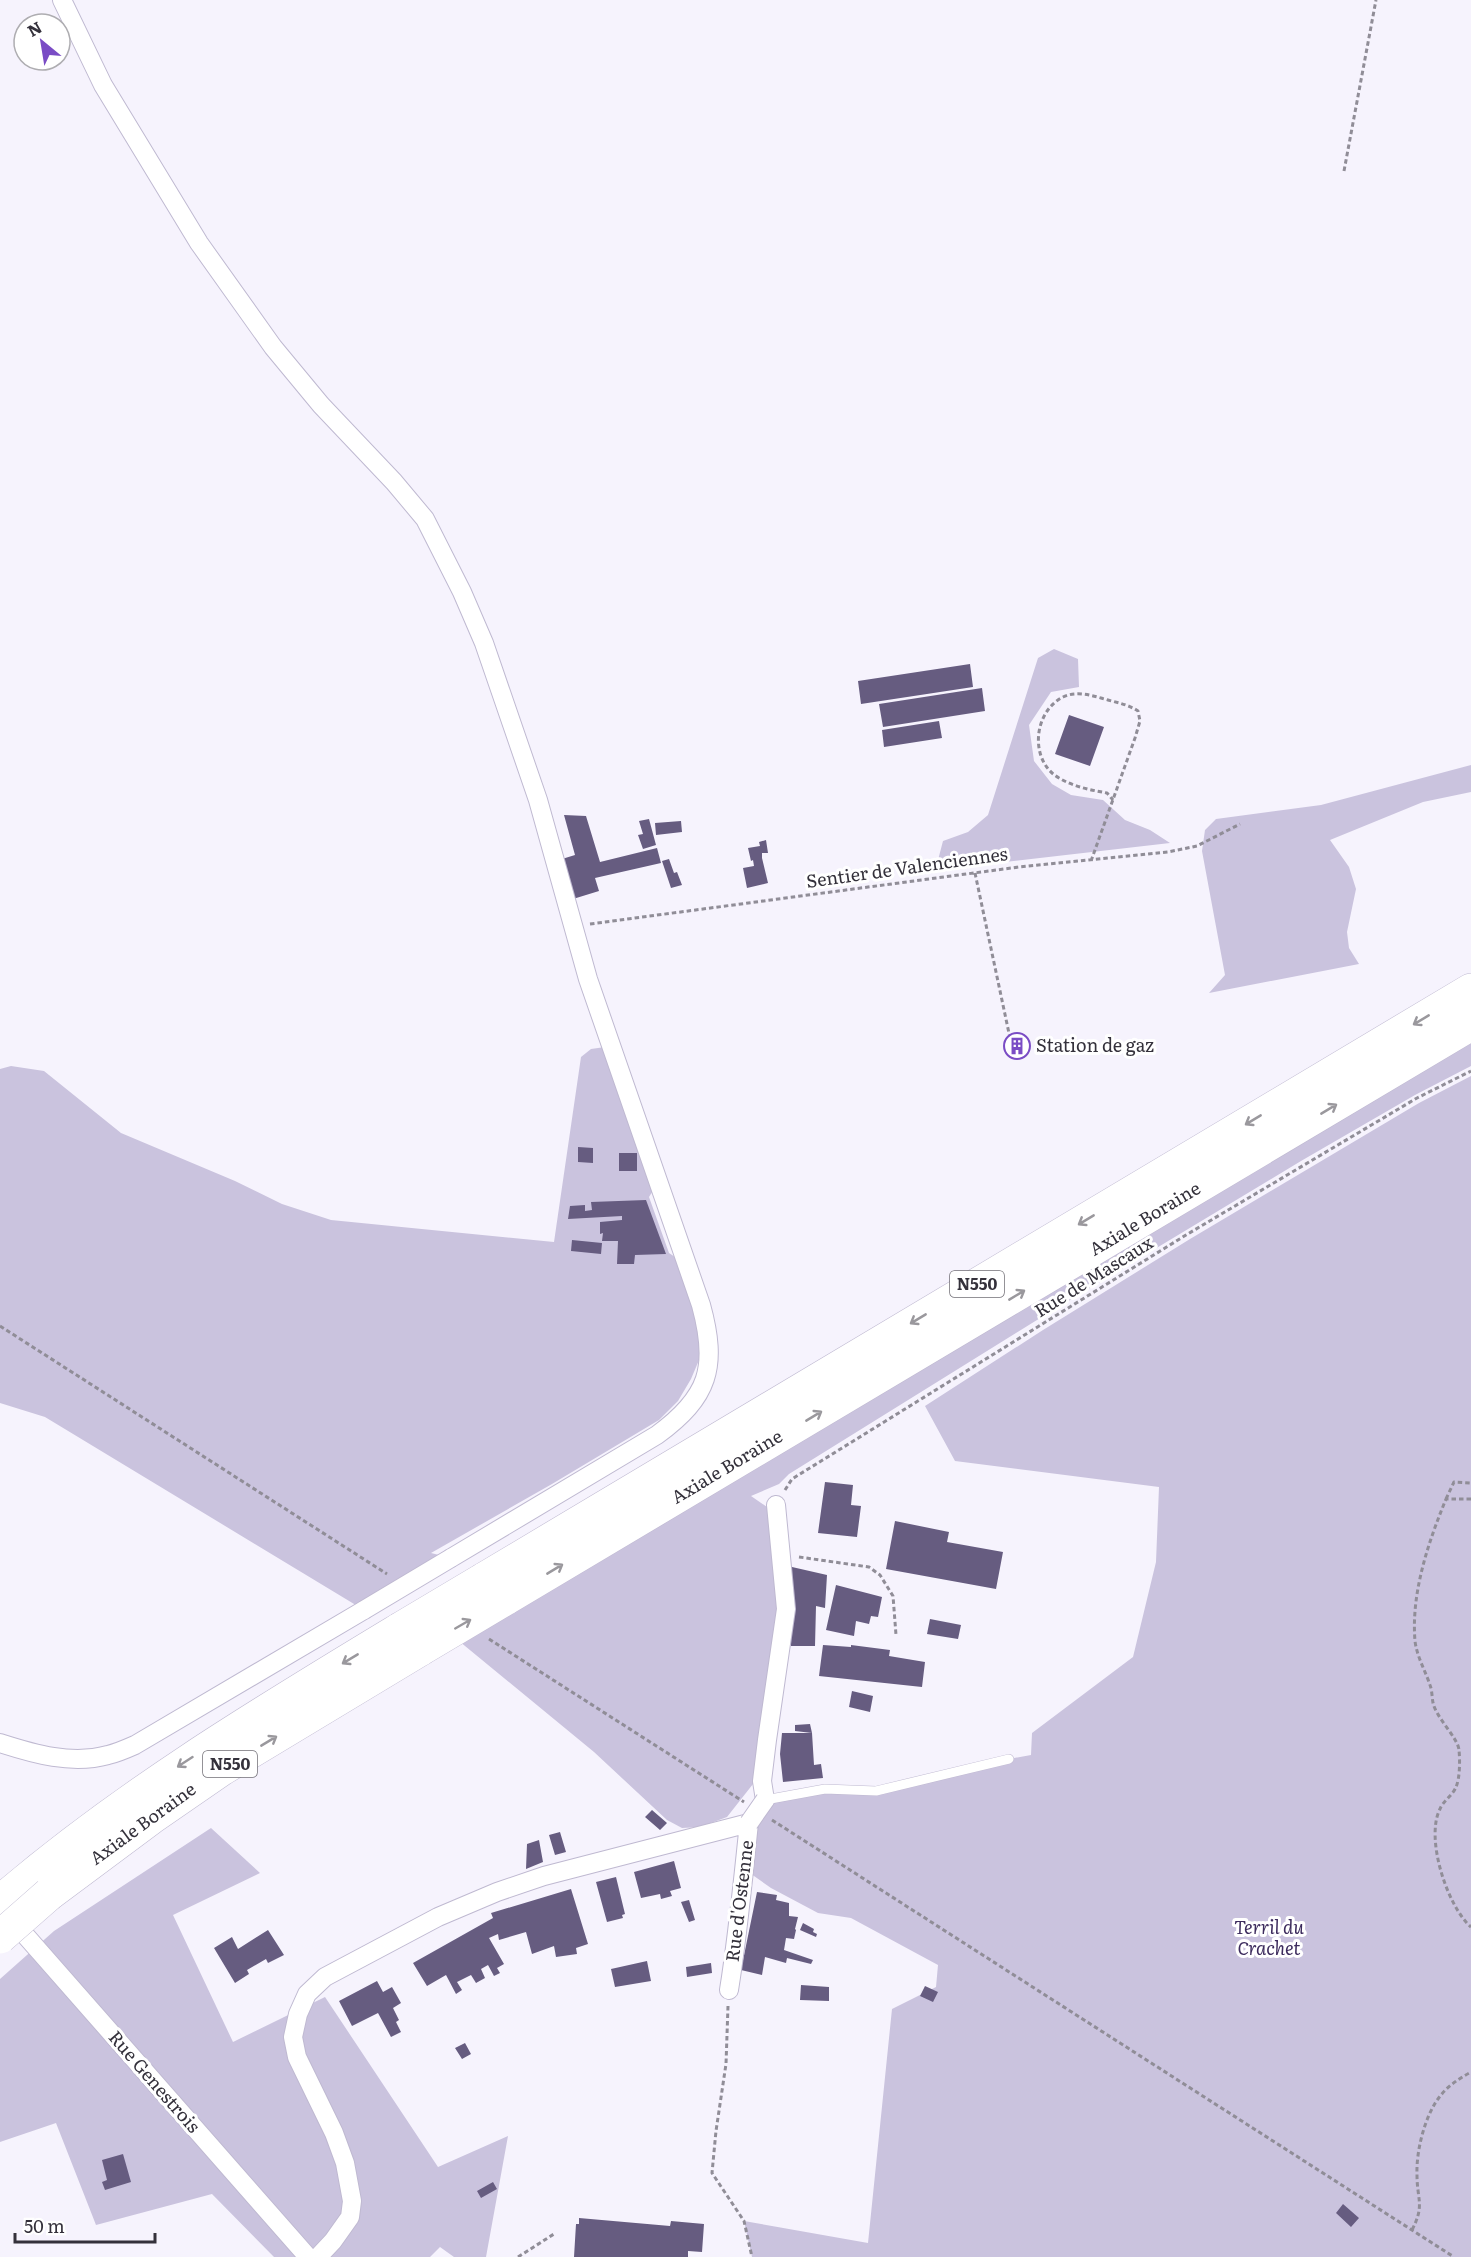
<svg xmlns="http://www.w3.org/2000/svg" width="1471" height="2257" viewBox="0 0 1471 2257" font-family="Literata,serif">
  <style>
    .green { fill: #cac3de }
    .building { fill: #665c80 }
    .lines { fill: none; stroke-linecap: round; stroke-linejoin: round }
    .lane-casing { stroke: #bfb9d1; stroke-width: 10 }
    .street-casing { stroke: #bfb9d1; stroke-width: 20 }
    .highway-casing { stroke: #bfb9d1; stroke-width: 34 }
    .path { stroke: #908d97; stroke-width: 3; stroke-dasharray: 4.5 3; stroke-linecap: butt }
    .lane { stroke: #fff; stroke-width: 9 }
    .street { stroke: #fff; stroke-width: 18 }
    .highway { stroke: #fff; stroke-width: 33 }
    .street-bridge-casing { stroke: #bfb9d1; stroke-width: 20; stroke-linecap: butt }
    .highway-bridge-casing { stroke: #bfb9d1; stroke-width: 34; stroke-linecap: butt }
    .street-bridge { stroke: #fff; stroke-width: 18 }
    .highway-bridge { stroke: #fff; stroke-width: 33 }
    .oneway { stroke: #9a989d }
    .labels { text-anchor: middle; stroke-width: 6; stroke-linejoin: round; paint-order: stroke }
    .shield { fill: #fff; stroke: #716f76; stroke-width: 1.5 }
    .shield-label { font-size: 16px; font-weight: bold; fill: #34313b }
    .street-label { font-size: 18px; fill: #34313b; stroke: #fff }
    .poi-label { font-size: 18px; fill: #34313b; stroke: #fff; text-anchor: start }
    .park-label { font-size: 18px; font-style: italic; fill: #3c2b5d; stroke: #fff }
  </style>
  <rect width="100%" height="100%" fill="#f6f3fd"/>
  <path class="green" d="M1054,649l24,10 1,28 -28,5 -22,33 5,36 18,23 19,11 32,5 22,20 25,10 20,13 -217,25 -15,-8 5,-19 25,-9 20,-17 50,-157z
    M1471,765v27l-48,10 -93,38 19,27 7,22 -9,43 2,16 10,16 -150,29 16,-18 -23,-124 3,-21 11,-11 105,-14z
    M1471,1024v42l-56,29 -114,66 -264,159 -248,154 -10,10 -28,12 16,11 8,47 10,27 -27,189 -5,14 -26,33 -27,10 -18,1 -15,-8 -73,-68 -146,-120z
    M605,1047l49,142 -5,8 20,56 12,8 23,76 -2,16 -11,26 -13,22 -19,19 -107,64 -121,69 20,5 -87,52 -319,-193 -45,-14v-334l11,-3 33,5 77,62 114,48 47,23 49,16 223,22 27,-185 10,-8z
    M1471,1076v1181h-719l-8,-36 124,22 24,-234 44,-22 2,-22 -87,-47 -33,-5 -47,-25 -27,-19 21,-69 60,-11 51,2 133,-32 22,-4 1,-22 101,-76 23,-95 3,-75 -204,-26 -30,-55 118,-76 147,-91 229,-136z
    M211,1828l49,45 -87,42 60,127 92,-45 113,170 70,-31 -22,121h-32l-14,-10 -10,10h-156l-62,-63 -116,31 -40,-102 -56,19v-163l54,-48z"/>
  <path class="building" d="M970,664l3,23 -112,17 -3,-23z
    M982,688l3,23 -102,16 -4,-23z
    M1069,715l35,12 -14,39 -35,-12z
    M939,721l3,17 -58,9 -2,-17z
    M564,815l22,1 14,46 57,-14 4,15 -66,15 4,13 -26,8 -11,-40 13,-4z
    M649,819l7,26 -13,4 -5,-14 5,-1 -4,-13z
    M681,821l1,11 -26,3 -1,-12z
    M766,840l2,13h-6v5l6,25 -21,5 -4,-20 11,-2 -1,-6 -2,1 -3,-13 12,-2 -1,-4z
    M669,859l5,14 3,-1 5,13 -11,3 -9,-27z
    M1009,1039l18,2 -2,13 -17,-2z
    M578,1147l15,1v15l-15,-1z
    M619,1153h18v18h-18z
    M646,1200l20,54 -31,1 -1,9h-17l1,-23h-16l1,-8 -3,1v-12l22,-2v-4l-54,3 2,-13 15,-1v6l7,-1 -1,-8z
    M572,1240l30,3 -1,11 -30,-3z
    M825,1482l28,3 -2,20 10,1 -4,31 -39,-4z
    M895,1521l54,11 -2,10 56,10 -7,37 -110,-20z
    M792,1567l35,8 -2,33 -9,-2 -1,40h-24z
    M836,1585l46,12 -4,20 -7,-1 -2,8 -13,-3 -2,15 -28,-6z
    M930,1619l31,6 -3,14 -31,-5z
    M823,1645l28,2v-2l39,5 -1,6 36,6 -3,25 -103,-11z
    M852,1691l21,5 -3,16 -21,-5z
    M810,1724l2,9 -17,-2v-6z
    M782,1733h30l2,32 7,-1 2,14 -40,4 -3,-28z
    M652,1810l15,13 -7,7 -15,-13z
    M560,1832l6,20 -11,3 -6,-20z
    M539,1840l4,22 -17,7 1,-25z
    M674,1861l7,27 -11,3 2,5 -11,3 -1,-5 -19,4 -7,-26z
    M616,1877l9,37 -3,1 1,3 -16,4 -11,-40z
    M571,1889l17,55 -12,4 1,6 -21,3 -2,-11 -22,8 -6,-22 -27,8 -1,-6 -9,4 15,26 -7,4 3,5 -6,3 -6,-11 -7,4 4,9 -9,5 -5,-8 -14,7 5,8 -6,4 -10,-19 -19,11 -14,-23 80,-45 -2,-5z
    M757,1892l20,3 -1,5 13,3v13l9,1 -3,12 1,1 -2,9 -8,-1 -2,12 29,10 -2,4 -24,-6 -1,5 -21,-6 -3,18 -21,-5z
    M689,1900l6,20 -6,2 -8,-20z
    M803,1923l11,6 -1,3 4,2 -1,3 -16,-7z
    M268,1930l16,25 -16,8 -2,-4 -19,11 2,4 -14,9 -21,-35 18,-11 6,12z
    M647,1961l4,20 -36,6 -4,-18z
    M711,1963l1,10 -25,4 -1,-10z
    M377,1981l6,11 9,-5 9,16 -8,5 6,12 -3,2 5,10 -10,5 -13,-24 -26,13 -13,-25z
    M801,1985l28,2v14l-29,-1z
    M925,1986l13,6 -5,10 -13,-6z
    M465,2043l6,11 -9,5 -7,-11z
    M123,2154l8,28 -26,8 -3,-8 5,-2 -5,-20z
    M493,2182l4,7 -16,9 -4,-7z
    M1343,2204l16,14 -8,9 -15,-14z
    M579,2218l91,8 1,-5 33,3 -2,28 -14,-1v6h-114l2,-33h3z"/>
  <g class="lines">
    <defs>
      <path id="lane" d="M765,1800l60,-11 51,2 133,-32"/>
      <path id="street" d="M62,0l41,85 96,158 74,104 48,58 73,77 31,37 37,73 22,51 54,157 50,179 113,326c17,62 8,92 -44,130l-206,123
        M0,1743c34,11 72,22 108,12 9,-2 18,-6 27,-10l229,-135
        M765,1800l-3,-19 5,-41 19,-131 -10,-104
        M11,1919l297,338
        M318,2257l15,-16 17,-24 2,-16 -7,-38 -11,-30 -37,-76 -4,-20 5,-23 9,-20 18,-17 113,-60 59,-25 47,-16 205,-53c-6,56 -11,111 -20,167"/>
      <path id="highway" d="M484,1579l987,-589
        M505,1599l966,-575
        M49,1894l102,-76 71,-49 199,-120
        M0,1902c123,-106 261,-189 400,-273"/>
    </defs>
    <use href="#lane" class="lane-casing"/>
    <use href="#street" class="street-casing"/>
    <use href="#highway" class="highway-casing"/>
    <path class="path" d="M1344,171l32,-171
      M1091,861l44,-123 5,-17 -2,-10c-9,-6 -19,-8 -30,-11 -15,-4 -30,-10 -45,-3 -30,15 -34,64 -4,81 15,9 32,12 48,15l6,7
      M975,873l35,165
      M590,924l429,-57 149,-15 29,-6 43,-22
      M0,1326l387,248
      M785,1490l7,-11 394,-244 231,-137 54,-27
      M1446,1499l8,-17 17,1
      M1471,1499h-25c-18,44 -35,94 -31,142 2,16 10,29 15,44 2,5 2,12 3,18 4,16 25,35 26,47 1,10 1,28 -3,37 -3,8 -13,14 -16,22 -15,29 7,97 31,118
      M799,1557l70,10 11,8 13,21 3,39
      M489,1639l255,163
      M772,1820l682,437
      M728,2006l-2,58 -10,67 -4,42 32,48 8,36
      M1412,2230c13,-25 5,-30 5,-55 -1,-24 8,-61 24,-80 8,-10 19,-17 30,-23
      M518,2257l36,-23"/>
    <use href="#lane" class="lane"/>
    <use href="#street" class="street"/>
    <use href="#highway" class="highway"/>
    <defs>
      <path id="street-bridge" d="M364,1610l87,-52
        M749,1823l16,-23"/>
      <path id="highway-bridge" d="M400,1629l84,-50
        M421,1649l84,-50
        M0,1937l49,-43"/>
    </defs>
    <use href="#street-bridge" class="street-bridge-casing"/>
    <use href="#highway-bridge" class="highway-bridge-casing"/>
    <use href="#street-bridge" class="street-bridge"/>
    <use href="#highway-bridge" class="highway-bridge"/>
  </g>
  <defs><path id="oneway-shaft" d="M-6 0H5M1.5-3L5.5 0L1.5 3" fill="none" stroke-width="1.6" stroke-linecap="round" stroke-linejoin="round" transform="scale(1.5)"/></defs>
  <g class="oneway">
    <use href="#oneway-shaft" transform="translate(1421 1020) rotate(149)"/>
    <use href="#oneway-shaft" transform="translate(1329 1109) rotate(-31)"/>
    <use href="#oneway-shaft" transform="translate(1253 1120) rotate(149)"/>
    <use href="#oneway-shaft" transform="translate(1086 1220) rotate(149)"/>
    <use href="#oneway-shaft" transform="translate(1017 1295) rotate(-31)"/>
    <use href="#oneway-shaft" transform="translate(918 1319) rotate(149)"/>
    <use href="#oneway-shaft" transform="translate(814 1416) rotate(-31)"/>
    <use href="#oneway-shaft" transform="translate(555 1569) rotate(-31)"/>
    <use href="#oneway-shaft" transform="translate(463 1624) rotate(-30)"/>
    <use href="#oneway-shaft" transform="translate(350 1659) rotate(149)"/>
    <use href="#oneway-shaft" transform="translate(269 1741) rotate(-31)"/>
    <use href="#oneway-shaft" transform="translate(185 1762) rotate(147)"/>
  </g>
  <defs>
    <symbol id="building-ring" viewBox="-11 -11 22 22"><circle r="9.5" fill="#fff" stroke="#7a4cc5" stroke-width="1.5"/><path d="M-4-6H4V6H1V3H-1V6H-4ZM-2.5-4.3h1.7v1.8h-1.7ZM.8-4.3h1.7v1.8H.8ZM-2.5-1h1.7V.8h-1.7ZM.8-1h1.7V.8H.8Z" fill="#7a4cc5"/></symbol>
  </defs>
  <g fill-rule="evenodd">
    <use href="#building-ring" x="1002" y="1031" width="30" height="30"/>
  </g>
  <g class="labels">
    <g class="shield">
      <rect x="950" y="1271" width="54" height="26" rx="4.5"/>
      <rect x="203" y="1751" width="54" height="26" rx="4.5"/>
    </g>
    <g class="shield-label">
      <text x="977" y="1290">N550</text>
      <text x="230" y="1770">N550</text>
    </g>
    <g class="street-label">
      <text transform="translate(907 868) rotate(-8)" y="6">Sentier de Valenciennes</text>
      <text transform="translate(1145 1219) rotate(-31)" y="6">Axiale Boraine</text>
      <text transform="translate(1094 1277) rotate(-32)" y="6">Rue de Mascaux</text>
      <text transform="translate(727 1467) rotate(-31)" y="6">Axiale Boraine</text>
      <text transform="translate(143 1824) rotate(-36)" y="6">Axiale Boraine</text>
      <text transform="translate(740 1901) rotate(-83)" y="6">Rue d'Ostenne</text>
      <text transform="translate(154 2082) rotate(49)" y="6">Rue Genestrois</text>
    </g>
    <g class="poi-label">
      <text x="1036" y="1052">Station de gaz</text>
    </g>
    <g class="park-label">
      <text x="1269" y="1934">Terril du<tspan x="1269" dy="21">Crachet</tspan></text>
    </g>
  </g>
  <g transform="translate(42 42) rotate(330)"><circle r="28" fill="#ffffff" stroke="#aeadb1" stroke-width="1.5"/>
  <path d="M0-4.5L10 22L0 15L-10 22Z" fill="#7a4cc5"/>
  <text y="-9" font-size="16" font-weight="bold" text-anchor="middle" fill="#34313b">N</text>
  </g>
  <path d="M15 2233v9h140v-9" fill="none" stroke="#34313b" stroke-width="3"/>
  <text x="24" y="2233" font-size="18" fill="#34313b" stroke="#ffffff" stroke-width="4.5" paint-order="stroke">50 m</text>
</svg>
